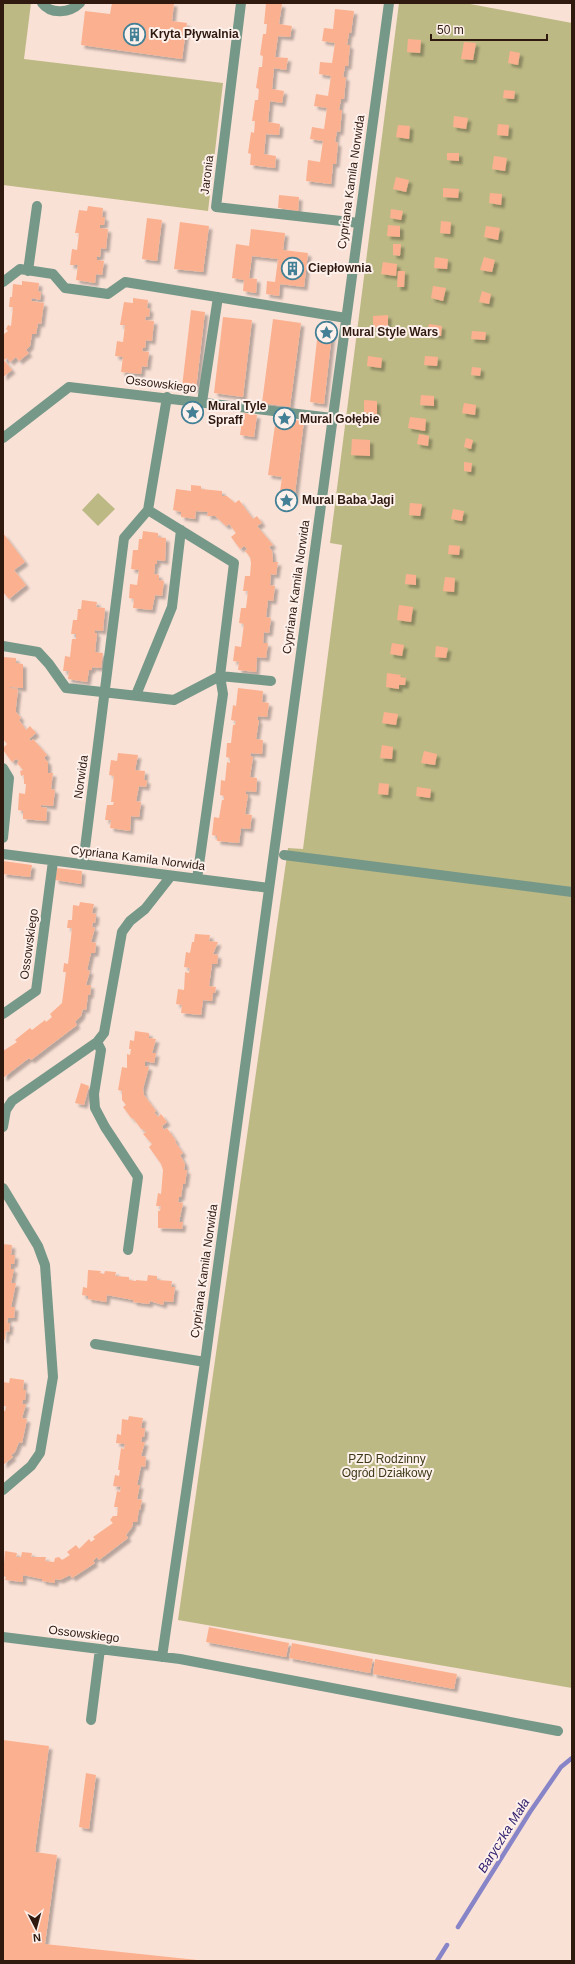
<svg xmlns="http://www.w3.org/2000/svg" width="575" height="1964" viewBox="0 0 575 1964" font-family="Arial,sans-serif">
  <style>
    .green { fill: #bdb985 }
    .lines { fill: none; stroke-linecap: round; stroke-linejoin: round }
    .stream { stroke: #8785c8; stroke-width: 4.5 }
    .building { fill: #fbb190; filter: url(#shadow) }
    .minor { stroke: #769888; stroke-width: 10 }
    .labels { text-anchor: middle; stroke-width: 4; stroke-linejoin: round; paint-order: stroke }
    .poi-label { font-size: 12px; font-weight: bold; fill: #301a10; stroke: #fef1ec; text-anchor: start }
    .street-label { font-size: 12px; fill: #301a10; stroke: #fef1ec }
    .park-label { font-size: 12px; fill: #3e3b19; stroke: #fef1ec }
    .water-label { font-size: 13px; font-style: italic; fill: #2d1e6d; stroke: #fef1ec }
  </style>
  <defs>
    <filter id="shadow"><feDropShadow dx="3.5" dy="3.5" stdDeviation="1" flood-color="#0004"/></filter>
  </defs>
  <rect width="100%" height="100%" fill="#fae1d6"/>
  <path class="green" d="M3,3h28l-7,56 199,24 -15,128 -205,-26z
    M399,3h66l107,20v1665l-394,-68 110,-772 15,1 39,-304 -12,-2z
    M98,493l17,16 -17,17 -16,-16z"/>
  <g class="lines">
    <path class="stream" d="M458,1927l72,-115 31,-45 11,-9
      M437,1961l10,-16"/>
  </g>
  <path class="building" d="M112,3h62l-2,18 15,2 -5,36 -101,-14 4,-34 25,3z
    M266,3l16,1 -3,20 13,2 -2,11 -12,-1 -3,21 13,1 -2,12 -12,-2 -2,21 12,2 -2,12 -12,-2 -2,21 12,2 -1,11 -13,-1 -2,20 12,2 -1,12 -25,-3 1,-11 -3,-1 3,-21 3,1 1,-12h-3l3,-21h3l1,-11 -3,-1 3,-21h3l1,-11 -3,-1 3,-21h3l1,-10h-3z
    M335,9l19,2 -3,22h-2l-2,12h3l-2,21h-3l-2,11h3l-2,22h-3l-2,11h3l-2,22 -3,-1 -2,11 3,1 -2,21h-3l-2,20 -25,-3 2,-21 12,2 3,-21 -13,-2 2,-12 12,2 3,-21 -13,-2 2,-12 12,2 3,-20 -12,-2 1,-12 12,1 3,-20 -13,-2 2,-13 9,1z
    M408,39l13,1 -1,13 -13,-1z
    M464,42l12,1 -3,17 -12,-1z
    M510,51l10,2 -2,12 -10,-2z
    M504,90l11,1 -1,8 -11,-1z
    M454,116l14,2 -2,11 -13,-2z
    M498,124l11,1 -1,11 -11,-1z
    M398,125l12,1 -1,13 -13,-2z
    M447,153h12v8l-12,-1z
    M494,156l13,2 -2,13 -13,-2z
    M396,177l13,3 -3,12 -13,-3z
    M443,188l16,1 -1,9 -15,-1z
    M490,193l12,1 -1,11 -12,-2z
    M279,195l20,2 -1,14 -20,-3z
    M88,206l15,2 -1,9h3l-1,8h-4v3l8,1 -2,20 -5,-1 -1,9 -3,-1v4l7,1 -2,14 -6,-1 -1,9 -19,-3 2,-15h-8l2,-16 5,1 2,-17h-4l4,-23 8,1z
    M391,209l12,2 -2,9 -11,-2z
    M147,218l15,2 -5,41 -15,-2z
    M441,221l10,1 -1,12 -10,-1z
    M180,222l29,4 -6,46 -29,-3z
    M388,225l12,1v11l-13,-1z
    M486,226l14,2 -2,12 -14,-3z
    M251,229l34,4 -2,17 25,3 -4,34 -24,-3 -1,12 -13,-2 1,-13 8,1 3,-23 -26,-3 -3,22 8,1 -1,14 -13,-2 1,-11 -12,-2 4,-34 13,2z
    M393,244h8l-1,12 -7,-1z
    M435,257l13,2 -1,10 -13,-1z
    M484,257l11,3 -3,12 -12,-2z
    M383,262l14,2 -1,12 -15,-2z
    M398,271h7l-1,16h-7z
    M22,281l17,2 -1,8 3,1 -1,8 -8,-2 -1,3 13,2 -3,21 -3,-1 -2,11h-4l-2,12 -4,4 3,3 -10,8 -3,-4 -6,5 -3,-4 -3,2 8,10 -9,7v-42l5,-4 -2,-2 2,-4 3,1 2,-19h-4l1,-10h2l1,-13 9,1z
    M433,286l13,2 -3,13 -12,-3z
    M482,291l9,3 -2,10 -10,-2z
    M133,298l15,2 -1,8 3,1 -1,8 -3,-1 -1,4 9,1 -2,20 -6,-1 -1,8h-2l-1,3 7,1 -2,15 -5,-1 -1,8 -20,-2 2,-15 -8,-1 2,-15 6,1 2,-17h-5l4,-23 9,1z
    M191,310l14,2 -9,77 -14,-2z
    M388,315v12l-15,1v-12z
    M223,317l29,3 -9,77 -29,-4z
    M273,319l28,4 -11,84 -28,-4z
    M429,324l13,2 -1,10 -14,-2z
    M318,331l14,2 -8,71 -14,-2z
    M472,331l14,1 -1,8 -14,-1z
    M368,356l14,2 -1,10 -14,-2z
    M425,356l13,1 -1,9 -13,-1z
    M472,367l9,1 -1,8 -9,-1z
    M421,395l13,1v10l-14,-1z
    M364,400l13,1v13l-13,-1z
    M464,403l12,2 -1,10 -13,-2z
    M243,413l14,2 -3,22 -14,-2z
    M410,417l16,2 -1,12 -17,-3z
    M276,418l28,3 -10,80 -15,-2 3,-22 -14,-2z
    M419,434l10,2 -1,10 -11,-2z
    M466,438l7,2 -2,9 -7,-2z
    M352,439l18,1v16l-19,-1z
    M464,462l8,1 -1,9 -7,-1z
    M191,485l10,1v3l21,2v5h5l8,7 4,-3 14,19 4,-3 5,7 -5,3 16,19 -4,2 3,4 1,11h5l-2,13 -5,-1 -1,11 5,1 -2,15 -5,-1 -2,17 5,1 -2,15 -5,-1 -1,11h5l-2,15 -9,-1 -1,15 -18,-2 1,-8 -6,-1 2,-15 6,1 3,-23 -5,-1 2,-15h5l2,-17h-5l2,-15h5l1,-13 -1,-6 -5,-6 2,-2 -3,-3 -4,3 -9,-12 5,-4 -7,-9 -3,2 -11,-10h-8l1,-4 -12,-1 -1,8 -14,-2v-5l-8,-2 3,-21 15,2z
    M410,503l12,1 -2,12 -11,-1z
    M453,509l11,2 -2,10 -11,-2z
    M143,531l15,2v4l8,1 -1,23 -8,-1v4h-2l-1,10 5,1v5l5,1 -2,15 -7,-1 -3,15 -19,-2 1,-9 -5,-1 1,-14 7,1 2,-15 -8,-1 2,-19h5l1,-11h3z
    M3,533l22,29 -11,8 12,15 -17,14 -6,-7z
    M449,545l11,1 -1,9 -11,-1z
    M406,574l10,1v10l-11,-1z
    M445,577l10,1 -1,14 -11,-1z
    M82,600l15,2 -1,5 9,1 -2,23 -8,-1v3h2l-2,19 8,1 -2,15 -9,-1v3h-3l-2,12 -19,-3 1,-8h-6l2,-15 5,1 2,-18h4v-5h-5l2,-14h4l1,-11h3z
    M399,605l14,2 -2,15 -14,-2z
    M392,643l12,2 -2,11 -12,-2z
    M436,646l12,2 -2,10 -11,-1z
    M3,657l13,1v5l7,1v24l-13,-1v1l8,1 -2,18v5l5,6 -2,2 7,10 4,-4 6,7 -7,6 2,2 2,-2 14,16 -3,3 4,4v11h5l-2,16 4,1 -2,16 -12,-1v2l6,1 -1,13 -23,-2v-8l-5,-1 1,-17 6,1 1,-10h-2v-9l-3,1 -1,-5 3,-1 -6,-7 2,-2 -3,-2 -4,3 -9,-12v-2l4,-4 -4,-5z
    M387,673l14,2 -1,2 6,1 -1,7h-6v4l-13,-2z
    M238,688l25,3 -1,11 7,1 -2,14 -9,-1 -1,4h2l-3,19 7,1 -1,14 -11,-1 -1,3 3,1 -3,20 7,1 -1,14 -10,-1v3l2,1 -3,19 7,1 -2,14 -9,-1 -2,15 -22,-2v-5l-5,-1 2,-18 5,1 3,-18h2v-4l-4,-1 1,-15 4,1 2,-19 3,1v-5l-4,-1 1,-14h4l2,-18h2l1,-4 -5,-1 2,-15 3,1z
    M384,712l14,2 -2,11 -14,-2z
    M382,745l11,2 -1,12 -12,-1z
    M424,751l13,3 -2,11 -14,-2z
    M118,753l20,2 -3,15 10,1 -1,9h3l-1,7 -7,-1 -3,15 5,1 -2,15 -8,-1 -1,15 -20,-3 1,-8h-6l2,-15h6l1,-3h-3l3,-26 -5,-1 2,-15 6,1z
    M379,783l10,1 -1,11 -10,-1z
    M417,787l14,2 -1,9 -14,-2z
    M3,861l29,4 -2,12 -27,-3z
    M57,868l25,3 -1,13 -26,-4z
    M80,902l14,2 -2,9 4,1 -1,9 -2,-1 -1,5 3,1 -4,14 5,1 -1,10h-4l-4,17 3,1 -4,14h5l-1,10h-2l-2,15 -3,-1 -2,7 -6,6 2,3 -46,35 -2,-2 -26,20v-27l14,-9 -2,-2 15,-12 2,2 13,-10 1,2 6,-5 -2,-3 12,-11 4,-31h-3l1,-9 4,1 4,-36h-5l1,-8h4l1,-15 6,1z
    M195,934l15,1 -1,6 9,1 -5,12 5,1 -1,9h-5l-3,22 7,1 -1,6h-2l-1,8 -9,-1 -2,15 -20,-2 1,-8 -6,-1 2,-15 6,1 1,-18 4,1 1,-5 -6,-1 2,-15 4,1 2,-11h2z
    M135,1031l14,2v5l7,1 -4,14h4l-2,10 -9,-2v5l4,1 -6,22 1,6 12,16 -2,1 4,5 3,-3 6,8 -5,4 2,4 3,-2 9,13 -1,1 8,11 -3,2 5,9 -1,6h3l-2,14h-2l-2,13h-2l-1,5 5,1 -4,19h4l-1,7 -24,-1v-17h2l1,-5h-5l2,-13 3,1 2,-24 -2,-6 -12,-17 3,-3 -9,-10 3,-2 -3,-3 -1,1 -9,-12 -1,1 -9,-12 3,-2 -4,-5v-9l-4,-1 4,-23 5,1v-14l3,1 1,-6h-2l1,-9 4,1z
    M81,1083l8,3 -5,19 -9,-2z
    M3,1244l9,1 -1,10h4l-1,9h-3v5h3l-3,14h5l-5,24h4l-1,11h-6l-1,5h3l-1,9 -3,-1 -1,9 -2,-1z
    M88,1270l13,1 -1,2 4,1 1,-3 11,1 -1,4 14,1v3l7,1v-1l11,1 1,-6 9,1v4l15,1 -1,6h4l-2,15 -9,-1 -1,4 -13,-4 -1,3 -16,-2v-2l-26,-5 -1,7 -18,-3v-3l-6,-1 1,-8 4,1z
    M10,1378l14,2 -1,10h3l-1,10h-2l-1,4h4l-4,14 5,1 -5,24 -3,-1 -4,10 -4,3 2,2 -10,8v-54h2l1,-5h-3v-24l6,1z
    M129,1416l14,2 -2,10h4l-1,9h-2l-1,5h4l-4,14 5,1 -1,10 -4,-1 -4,19h3l-3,14 5,1 -2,10 -1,-1 -2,13h-4l-1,5 -6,8 2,3 -29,22 -2,-3 -4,4 2,2 -23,15 -2,-3 -10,5 -5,-1v4l-13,-2v-2l-19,-4v7l-18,-2 1,-3 -3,-1 2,-25 12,2 -1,4h5l1,-5 10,1 -1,4h15l-1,4 9,1 1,-4 4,-1 3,3 8,-5 -3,-3 9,-7 3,4 10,-10 2,3 4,-3 -2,-2 20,-14 -3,-3 3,-4h4l1,-9h-4l3,-16 3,1 1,-5 -8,-1 2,-11 4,1 1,-6h-2l3,-22 3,1 1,-5 -9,-1 1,-9 4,1 1,-16 6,1z
    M209,1627l80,16 -3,14 -80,-15z
    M292,1643l81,16 -3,14 -81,-15z
    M375,1659l82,15 -3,15 -81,-15z
    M3,1740l46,6 -14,106 22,3 -12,89 162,17h-204z
    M86,1773l10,2 -7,54 -10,-2z"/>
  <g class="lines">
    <path class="minor" d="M42,3c9,12 28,10 38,0
      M241,3l-25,204 143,16
      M28,271l9,-65
      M3,282l17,-13 33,5 12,14 43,6 17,-12 221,36
      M167,397l-19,113 86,53 -14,113 51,5
      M202,402l16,-105
      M3,438l66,-51 263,31
      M3,646l35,6 11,12 17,24 108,12 46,-24 3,18 -26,185
      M136,695l36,-88 9,-77
      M3,768l6,10 -6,60
      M3,854l266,34
      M284,855l288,37
      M83,864l41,-326 24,-28
      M3,1014l33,-23 17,-130
      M97,1042l4,8 -7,44 1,14 10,19 33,50 -10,73
      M3,1127l3,-17 6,-9 85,-59 7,-9 18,-101 8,-11 15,-12 26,-33
      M3,1188l35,58 7,19 8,112 -13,76 -9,13 -28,24
      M95,1344l110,18
      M3,1637l177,22 378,72
      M162,1657l43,-295 184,-1359
      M91,1720l9,-71"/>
  </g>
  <defs>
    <symbol id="building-ring" viewBox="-11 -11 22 22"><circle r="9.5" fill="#fef1ec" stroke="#438096" stroke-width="1.5"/><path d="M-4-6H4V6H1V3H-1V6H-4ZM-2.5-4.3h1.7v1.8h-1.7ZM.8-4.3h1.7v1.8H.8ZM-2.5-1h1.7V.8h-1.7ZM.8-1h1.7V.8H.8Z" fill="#438096"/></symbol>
    <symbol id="sight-ring" viewBox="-11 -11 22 22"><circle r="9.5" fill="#fef1ec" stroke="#438096" stroke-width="1.5"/><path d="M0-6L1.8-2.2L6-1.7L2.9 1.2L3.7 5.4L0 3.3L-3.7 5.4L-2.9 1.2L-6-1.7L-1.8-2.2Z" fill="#438096"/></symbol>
  </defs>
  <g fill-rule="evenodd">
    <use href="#building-ring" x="122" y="22" width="25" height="25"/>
    <use href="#building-ring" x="280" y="256" width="25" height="25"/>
    <use href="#sight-ring" x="314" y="320" width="25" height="25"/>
    <use href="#sight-ring" x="180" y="400" width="25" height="25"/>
    <use href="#sight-ring" x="272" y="406" width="25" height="25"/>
    <use href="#sight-ring" x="274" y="488" width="25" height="25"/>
  </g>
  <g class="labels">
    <g class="poi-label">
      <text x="150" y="38">Kryta Pływalnia</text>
      <text x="308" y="272">Ciepłownia</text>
      <text x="342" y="336">Mural Style Wars</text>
      <text x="208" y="410">Mural Tyle<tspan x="208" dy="14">Spraff</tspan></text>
      <text x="300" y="423">Mural Gołębie</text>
      <text x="302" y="504">Mural Baba Jagi</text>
    </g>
    <g class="street-label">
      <text transform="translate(207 175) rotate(-83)" y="4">Jaronia</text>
      <text transform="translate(351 182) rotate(-82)" y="4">Cypriana Kamila Norwida</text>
      <text transform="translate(161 384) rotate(7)" y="4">Ossowskiego</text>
      <text transform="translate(296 587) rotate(-82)" y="4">Cypriana Kamila Norwida</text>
      <text transform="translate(81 777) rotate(-82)" y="4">Norwida</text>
      <text transform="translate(138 858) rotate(7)" y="4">Cypriana Kamila Norwida</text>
      <text transform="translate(29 944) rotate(-82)" y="4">Ossowskiego</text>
      <text transform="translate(204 1271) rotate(-82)" y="4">Cypriana Kamila Norwida</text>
      <text transform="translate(84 1634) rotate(7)" y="4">Ossowskiego</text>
    </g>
    <g class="park-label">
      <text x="387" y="1463">PZD Rodzinny<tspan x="387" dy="14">Ogród Działkowy</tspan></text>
    </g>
    <g class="water-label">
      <text transform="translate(503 1835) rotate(-58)" y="5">Baryczka Mała</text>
    </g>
  </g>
  <rect width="575" height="1964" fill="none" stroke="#301a10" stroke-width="8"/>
  <g transform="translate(36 1928) rotate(174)" stroke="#fef1ec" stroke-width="3" paint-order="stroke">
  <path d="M0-3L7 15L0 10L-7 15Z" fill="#301a10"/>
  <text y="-6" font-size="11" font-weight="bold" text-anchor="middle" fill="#301a10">N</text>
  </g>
  <path d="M431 34v6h116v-6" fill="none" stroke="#301a10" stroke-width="2"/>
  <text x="437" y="34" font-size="12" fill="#301a10" stroke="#fef1ec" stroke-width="3" paint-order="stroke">50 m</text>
</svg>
